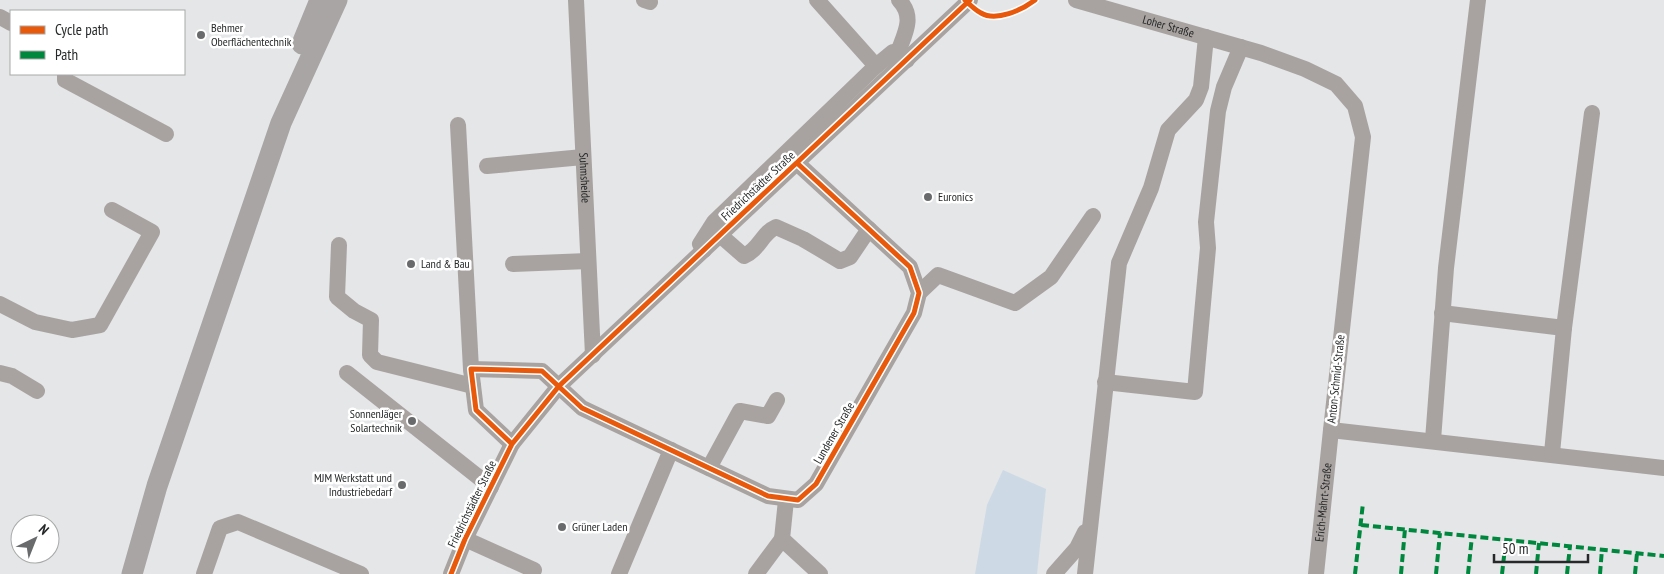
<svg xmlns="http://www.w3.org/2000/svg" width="1664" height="574" viewBox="0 0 1664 574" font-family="'PT Sans Narrow',sans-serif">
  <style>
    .green { fill: #cddae5 }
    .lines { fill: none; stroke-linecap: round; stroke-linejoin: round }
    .minor { stroke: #a8a3a0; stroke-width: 16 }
    .major { stroke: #a8a5a4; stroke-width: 21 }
    .quiet { stroke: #00873e; stroke-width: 4; stroke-dasharray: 8 4; stroke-linecap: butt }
    .cycleway-casing { stroke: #fff; stroke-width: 8 }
    .cycleway { stroke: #e8590c; stroke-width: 5 }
    .poi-dot { fill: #686a6c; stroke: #fff; stroke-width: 2 }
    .labels { text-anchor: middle; stroke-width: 5; stroke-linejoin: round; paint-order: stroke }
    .street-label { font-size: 12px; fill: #262829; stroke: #fff }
    .poi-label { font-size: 12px; fill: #262829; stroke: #fff; text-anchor: start }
  </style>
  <rect width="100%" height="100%" fill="#e4e6e7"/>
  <path class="green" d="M1003,470l43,19 -9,85h-62l12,-69z"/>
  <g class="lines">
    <g class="minor">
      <path id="s1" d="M576,0l17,355"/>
      <path d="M644,0l6,2"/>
      <path d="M817,0l59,66"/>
      <path id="s2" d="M1076,0l185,53 44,16 31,15 19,22 8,31 -32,293 333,38"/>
      <path d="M0,17l11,6"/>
      <path d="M898,52c7,-19 17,-35 1,-52"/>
      <path d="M65,74v6l101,54"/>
      <path d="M458,125l13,244"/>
      <path d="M487,166l96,-9"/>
      <path d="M720,235l24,21c15,-6 18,-23 32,-29l27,12 37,22 10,-4 19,-28"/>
      <path d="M339,245l-2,52 17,14 17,9 -1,35 7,7 96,24"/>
      <path d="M704,250l-4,-6 14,-22 162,-156 17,-14 7,1 7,7"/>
      <path d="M513,264l75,-3"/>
      <path d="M919,293l19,-18 77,28 36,-26 42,-61"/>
      <path d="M0,304l35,18 37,8 28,-5 52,-93 -40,-22"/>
      <path d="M1442,313l122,15"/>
      <path d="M0,373l12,3 25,15"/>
      <path d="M347,373l144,114"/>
      <path d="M1105,382l90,10 13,-144 -2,-26 12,-111 6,-24 17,-40"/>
      <path d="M1433,440l13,-172 32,-268"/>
      <path d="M512,444l-36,-34 -5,-41 71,2 40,37 186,88 30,4 18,-16 98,-171 5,-20 -9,-26 -113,-104"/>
      <path d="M1552,453l12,-125 28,-215"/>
      <path d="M709,468l31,-57 28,5 9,-16"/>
      <path d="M786,500l-4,39 38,35"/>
      <path d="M465,539l69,31"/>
      <path d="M204,574l16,-46 18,-6 123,52"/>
      <path d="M451,574l14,-35 47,-95 47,-58 411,-386"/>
      <path d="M619,574l52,-124"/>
      <path d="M756,574l26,-35"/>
      <path d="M1054,574l23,-26 8,-16"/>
      <path d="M1085,574l34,-311 32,-75 17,-58 28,-30 5,-13 5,-50"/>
      <path id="s3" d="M1316,574l15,-144"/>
    </g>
    <path class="major" d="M302,44l18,-44
      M132,574l25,-88 124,-363 56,-123"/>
    <path class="quiet" d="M1361,525l303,31
      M1355,574l8,-71
      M1401,574l4,-45
      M1436,574l4,-41
      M1468,574l4,-38
      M1502,574l4,-35
      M1536,574l3,-31
      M1567,574l3,-28
      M1600,574l2,-25
      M1635,574l2,-21"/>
    <defs>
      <path id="cycleway" d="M965,0c4,4 10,10 16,13 15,9 41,-3 54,-13
        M512,444l-36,-34 -5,-41 71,2 40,37 186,88 30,4 18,-16 98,-171 5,-20 -9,-26 -113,-104
        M451,574l14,-35 47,-95 47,-58 411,-386"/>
    </defs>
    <use href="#cycleway" class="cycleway-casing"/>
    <use href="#cycleway" class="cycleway"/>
  </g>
  <g class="poi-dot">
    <circle cx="201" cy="35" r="5"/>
    <circle cx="928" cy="197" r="5"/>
    <circle cx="411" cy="264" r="5"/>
    <circle cx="412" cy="421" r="5"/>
    <circle cx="402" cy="485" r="5"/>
    <circle cx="562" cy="527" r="5"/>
  </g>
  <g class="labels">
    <g class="street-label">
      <text dy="4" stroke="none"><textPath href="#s2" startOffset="96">Loher Straße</textPath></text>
      <text dy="4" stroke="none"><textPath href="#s1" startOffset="178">Suhmsheide</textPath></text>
      <text transform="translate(758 186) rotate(-43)" y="4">Friedrichstädter Straße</text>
      <text transform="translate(1336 379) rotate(-84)" y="4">Anton-Schmid-Straße</text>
      <text transform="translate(834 433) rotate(-60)" y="4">Lundener Straße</text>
      <text dy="4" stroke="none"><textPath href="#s3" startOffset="72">Erich-Mahrt-Straße</textPath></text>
      <text transform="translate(472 504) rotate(-64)" y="4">Friedrichstädter Straße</text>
    </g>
    <g class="poi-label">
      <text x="211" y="32">Behmer<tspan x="211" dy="14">Oberflächentechnik</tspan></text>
      <text x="938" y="201">Euronics</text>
      <text x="421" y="268">Land &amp; Bau</text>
      <text x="402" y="418" text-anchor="end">SonnenJäger<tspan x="402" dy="14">Solartechnik</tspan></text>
      <text x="392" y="482" text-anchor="end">MJM Werkstatt und<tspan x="392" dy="14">Industriebedarf</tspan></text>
      <text x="572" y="531">Grüner Laden</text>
    </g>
  </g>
  <rect x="10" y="10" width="175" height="65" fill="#ffffff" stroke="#a8a9a9"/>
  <rect x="20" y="26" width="25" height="8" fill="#e8590c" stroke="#a8a9a9"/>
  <text x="55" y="35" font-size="15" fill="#262829">Cycle path</text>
  <rect x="20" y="51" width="25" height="8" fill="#00873e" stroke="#a8a9a9"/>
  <text x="55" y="60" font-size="15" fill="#262829">Path</text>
  <g transform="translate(35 539) rotate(43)"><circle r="24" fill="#ffffff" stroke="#a8a9a9"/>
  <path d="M0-4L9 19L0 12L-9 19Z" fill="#686a6c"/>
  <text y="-8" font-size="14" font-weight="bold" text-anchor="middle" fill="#262829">N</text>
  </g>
  <path d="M1494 554v8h94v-8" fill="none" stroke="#262829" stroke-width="2.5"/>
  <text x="1502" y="554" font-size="15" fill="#262829" stroke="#ffffff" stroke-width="4" paint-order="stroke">50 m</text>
</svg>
